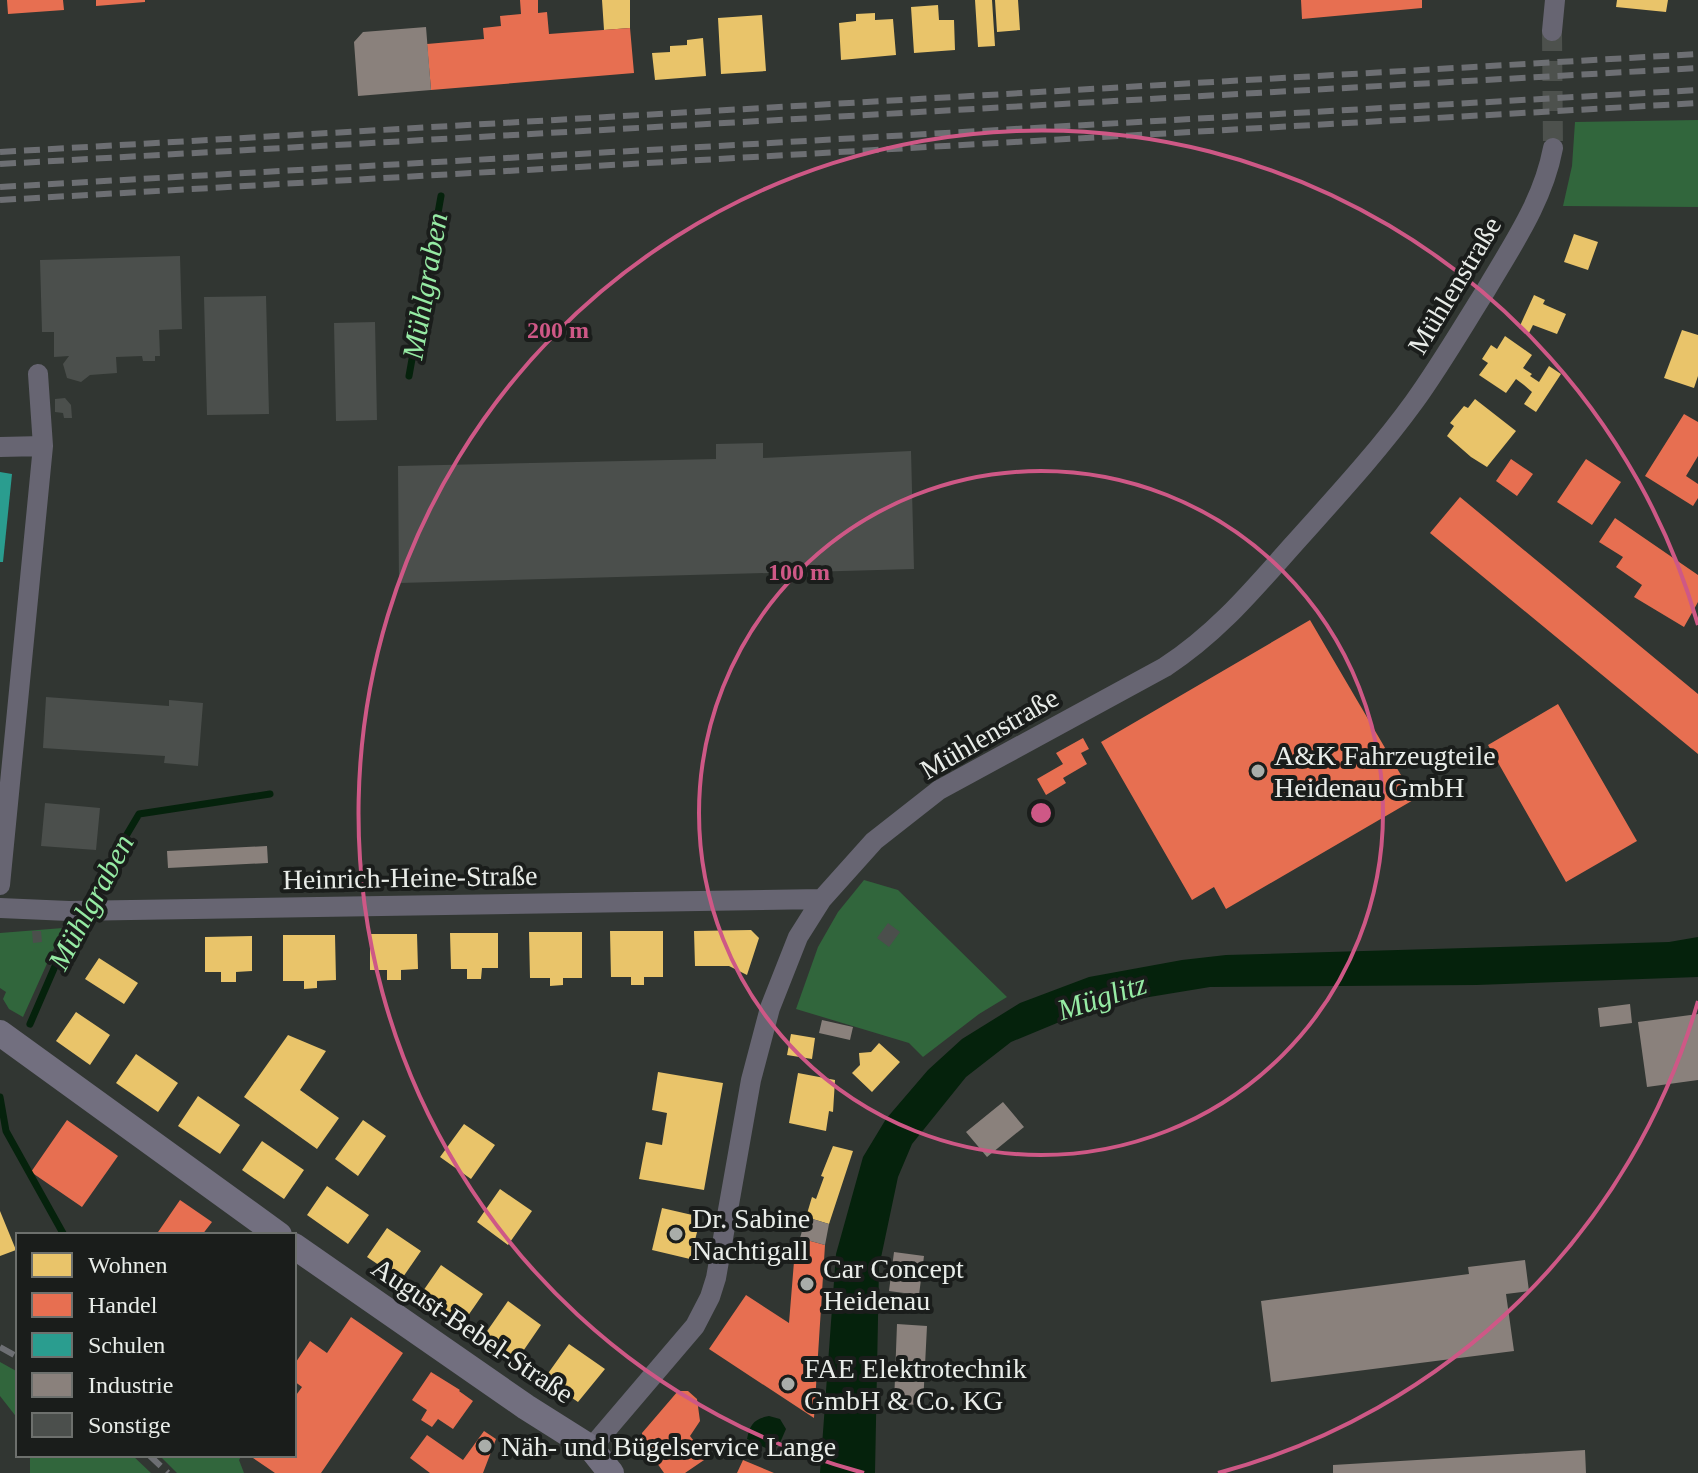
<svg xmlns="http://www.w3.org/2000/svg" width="1698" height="1473" viewBox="0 0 1698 1473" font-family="Georgia,serif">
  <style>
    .green { fill: #31663c }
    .water { fill: #05220c }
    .homes { fill: #e9c46a }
    .shops { fill: #e76f51 }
    .schools { fill: #2a9d8f }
    .industry { fill: #8a817c }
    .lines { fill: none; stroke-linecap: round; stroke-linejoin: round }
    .stream { stroke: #05220c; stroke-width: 7 }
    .building { fill: #4b4f4c }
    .street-tunnel { stroke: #4d514d; stroke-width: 20; stroke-dasharray: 20 10; stroke-linecap: butt }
    .street { stroke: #676572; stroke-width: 20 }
    .secondary { stroke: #726f7f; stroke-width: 26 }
    .rail { stroke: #6d6f73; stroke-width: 6; stroke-dasharray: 16 8; stroke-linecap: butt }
    .ring { fill: none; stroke: #ce5886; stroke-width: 4 }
    .poi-dot { fill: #a9ada9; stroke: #1a1d1b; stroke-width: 3 }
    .labels { text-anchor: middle; stroke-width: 8; stroke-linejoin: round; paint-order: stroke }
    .street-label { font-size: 28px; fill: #e9ede9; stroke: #1a1d1b }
    .poi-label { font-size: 28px; fill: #e9ede9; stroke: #1a1d1b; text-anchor: start }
    .water-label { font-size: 30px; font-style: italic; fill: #96eba4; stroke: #1a1d1b }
    .centre { fill: #ce5886; stroke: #1a1d1b; stroke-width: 4 }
    .ring-label { font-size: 24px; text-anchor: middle; font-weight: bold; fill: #ce5886; stroke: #1a1d1b; stroke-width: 8; stroke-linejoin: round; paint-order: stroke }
  </style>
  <rect width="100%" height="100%" fill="#313632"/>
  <path class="green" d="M1698,120v87l-135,-1 9,-40 3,-44z
    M864,880l34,10 109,107 -28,17 -56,43 -14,-14 -113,-34 22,-62 20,-35z
    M63,928l-40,89 -14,-8 -6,-10 3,-7 -6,-4v-55z
    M0,1362l18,10v47l-18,-23z
    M30,1455h102l19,18h-121z
    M159,1455h83l-3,5 5,13h-67z"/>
  <path class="water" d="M1698,937v40l-222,8 -266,2 -85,14 -68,22 -46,19 -45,35 -54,67 -14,33 -19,90 -4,206h-55l16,-219 27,-97 23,-38 42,-49 34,-31 58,-36 69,-26 93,-17 44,-5 443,-13z
    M769,1416l11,3 6,10 -7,16 -9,5 -23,-11c3,-15 7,-20 22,-23z"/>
  <path class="homes" d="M602,0h28v28l-26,2z
    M975,0h17l3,46 -17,1z
    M995,0h23l2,30 -23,2z
    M1617,0h51l-2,12 -50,-5z
    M938,5l1,15h15l1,30 -41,3 -3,-46z
    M875,13v7l18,-1 3,36 -55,5 -2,-37 17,-2v-7z
    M762,15l4,56 -45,3 -3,-56z
    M703,38l3,38 -51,4 -3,-27 18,-1v-6l17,-1v-5z
    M1574,234l24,8 -10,28 -24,-8z
    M1534,295l11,5 -2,4 23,10 -9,20 -24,-9 -4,8 -10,-5z
    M1682,330l16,5v41l-4,12 -30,-10z
    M1505,336l27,19 -9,13 9,6 -2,2 9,6 10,-16 12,8 -25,38 -12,-8 8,-12 -8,-7 -8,-6 -10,14 -27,-18 9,-12 -6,-4 9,-14 6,4z
    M1475,399l41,32 -29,36 -16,-10 -24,-21 7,-10 -4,-3 14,-17 4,2z
    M751,930l8,8 -12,37 -18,-9h-34l-1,-35z
    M610,931h53v46h-19v8h-13v-8h-20z
    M529,932h53v46h-19v7l-13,1v-8h-20z
    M450,933h48v35h-16l-1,11h-14v-10h-16z
    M370,934h47l1,35 -17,1v10h-14v-10h-17z
    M283,935h52l1,45 -19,1v7l-13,1v-8h-21z
    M252,936v35l-16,1v10h-15v-10h-16v-35z
    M99,958l39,25 -14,21 -39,-25z
    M76,1012l34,23 -20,30 -34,-24z
    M791,1034l24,4 -3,21 -25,-4z
    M288,1035l38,16 -26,39 39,28 -22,31 -73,-52z
    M879,1043l21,19 -28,30 -20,-19 8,-8 -1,-12 12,-1z
    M136,1054l42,29 -20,29 -42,-29z
    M658,1072l65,11 -19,107 -65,-11 7,-37 16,3 5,-32 -15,-3z
    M798,1073l37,7 -2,32 -4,-1 -3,20 -37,-8z
    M198,1096l42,29 -20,29 -42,-28z
    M363,1120l23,16 -28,40 -23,-17z
    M464,1124l31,21 -24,34 -31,-22z
    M262,1141l42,29 -20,29 -42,-29z
    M833,1146l20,5 -24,73 -23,-7 6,-20 4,2 8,-22 -3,-1z
    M327,1186l42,29 -21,29 -41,-29z
    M500,1189l32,22 -24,34 -31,-23z
    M662,1208l39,9 -11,42 -38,-9z
    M0,1211l16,39 -16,6z
    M387,1228l34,23 -20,29 -34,-23z
    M441,1265l42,29 -20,29 -42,-29z
    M508,1301l33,24 -24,35 -34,-23z
    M569,1344l36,25 -27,33 -34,-23z"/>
  <path class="shops" d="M7,0h56l1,10 -56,4z
    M96,0h49v2l-49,4z
    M520,0h18v13l9,-1 2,22 81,-6 4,45 -203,17 -4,-46 57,-5 -1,-11 18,-2 -1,-10 21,-2z
    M1301,0h121v8l-120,11z
    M1684,414l14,8v34l-12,20 12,8v14l-5,8 -48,-30z
    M1511,459l22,15 -16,22 -21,-15z
    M1586,459l35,23 -29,43 -35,-23z
    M1460,497l238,197v60l-268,-221z
    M1615,518l83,57v27l-14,25 -50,-30 8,-12 -26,-18 7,-10 -24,-15z
    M1310,620l105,179 -189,110 -12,-22 -22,13 -91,-158z
    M1558,704l79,137 -71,41 -78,-137z
    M1083,738l6,11 -8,4 6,11 -24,14 3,5 -20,12 -9,-16 26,-15 -7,-11z
    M67,1120l51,36 -36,51 -51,-35z
    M180,1200l32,22 -10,13h-46z
    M796,1237l29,8 -11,173 -105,-69 37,-54 43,28z
    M351,1317l52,36 -82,120h-46l-22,-15 2,-3h39v-57l8,-11 -8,-6v-16l16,-24 17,12z
    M431,1372l29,18 -1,1 14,10 -20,28 -15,-10 -6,8 -11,-7 6,-10 -15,-10z
    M678,1391h10l9,8 3,22 -10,15 17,22 -22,15h-21l-21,-30 -1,-10z
    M484,1431l12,8 -13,34h-53l-20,-15 17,-23 36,25z
    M743,1460l31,13h-37z"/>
  <path class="schools" d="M0,472l12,2 -9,88h-3z"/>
  <path class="industry" d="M426,27l5,63 -73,6 -4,-54 9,-10z
    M267,846l1,17 -100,5 -1,-17z
    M1630,1004l2,19 -32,4 -2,-19z
    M1698,1014v66l-51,7 -9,-65z
    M822,1020l31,7 -3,13 -31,-7z
    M1003,1102l21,25 -37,30 -21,-25z
    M806,1217l23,7 -4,21 -25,-7z
    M894,1252l30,4 -5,39 -30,-4z
    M1525,1260l4,31 -23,3 8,57 -243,31 -10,-81 208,-27 -1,-7z
    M897,1324l30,2 -4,79 -29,-1z
    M1585,1450l1,23h-253v-8z"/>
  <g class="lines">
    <path class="stream" d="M409,376l32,-180
      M30,1024l42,-97 67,-113 131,-20
      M0,1097l6,34 58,104"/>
  </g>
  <path class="building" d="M180,256l2,73 -23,1 1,26h-5v5h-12l-1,-5 -26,1 1,16 -27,2 -9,7 -14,-4 -4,-14 6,-8 -15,1v-25h-12l-2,-72z
    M266,296l3,118 -62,1 -3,-118z
    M375,322l2,98 -41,1 -2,-98z
    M65,398l6,7 1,13h-8l-1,-5 -8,-1v-13z
    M763,443v15l148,-7 3,118 -515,14 -1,-117 318,-7v-15z
    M46,697l123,9v-6l34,3 -5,63 -34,-3 1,-7 -122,-8z
    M45,803l55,5 -4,42 -55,-4z
    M888,923l12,9 -11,15 -12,-9z
    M32,931h9l1,11 -9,1z"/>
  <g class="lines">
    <path class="street-tunnel" d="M1552,31l1,117"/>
    <path class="street" d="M1552,31l3,-31
      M0,447l43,-1
      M0,885l43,-439 -5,-72
      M0,908l69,3 753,-12
      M591,1448l104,-122 15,-29 6,-19 35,-198 19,-72 28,-71 24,-38 52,-58 65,-51 226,-123c51,-33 87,-76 127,-121 42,-47 85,-93 122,-144 26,-36 48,-74 72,-112 27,-46 57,-89 67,-142"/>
    <path class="secondary" d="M0,1033l279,202
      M294,1246l232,161 65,41 20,25"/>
    <path class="rail" d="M0,152l1698,-98
      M0,164l1698,-96
      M0,187l1698,-97
      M0,200l1698,-97
      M0,1347l18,10
      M149,1455l19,18"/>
  </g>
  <g class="ring">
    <circle cx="1041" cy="813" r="342"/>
    <path d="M1698 1001A683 683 0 0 1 1218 1473M864 1473A683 683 0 1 1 1698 625"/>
  </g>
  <g class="poi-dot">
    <circle cx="1258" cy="771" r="8"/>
    <circle cx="676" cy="1234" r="8"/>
    <circle cx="807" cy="1284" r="8"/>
    <circle cx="788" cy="1384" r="8"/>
    <circle cx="485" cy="1446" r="8"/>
  </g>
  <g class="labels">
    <g class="street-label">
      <text transform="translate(1454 285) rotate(-59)" y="10">Mühlenstraße</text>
      <text transform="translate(989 733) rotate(-30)" y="10">Mühlenstraße</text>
      <text transform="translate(410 877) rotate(-1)" y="10">Heinrich-Heine-Straße</text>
      <text transform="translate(473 1330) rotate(34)" y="10">August-Bebel-Straße</text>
    </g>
    <g class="poi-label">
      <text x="1274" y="765">A&amp;K Fahrzeugteile<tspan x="1274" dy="32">Heidenau GmbH</tspan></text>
      <text x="692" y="1228">Dr. Sabine<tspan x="692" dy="32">Nachtigall</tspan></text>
      <text x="823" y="1278">Car Concept<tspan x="823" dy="32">Heidenau</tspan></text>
      <text x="804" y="1378">FAE Elektrotechnik<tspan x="804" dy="32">GmbH &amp; Co. KG</tspan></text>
      <text x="501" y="1456">Näh- und Bügelservice Lange</text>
    </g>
    <g class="water-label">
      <text transform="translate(425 286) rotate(-80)" y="10">Mühlgraben</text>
      <text transform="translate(91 902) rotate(-62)" y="10">Mühlgraben</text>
      <text transform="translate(1102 997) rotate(-18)" y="10">Müglitz</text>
    </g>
  </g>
  <circle cx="1041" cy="813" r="12" class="centre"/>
  <g class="ring-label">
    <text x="558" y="338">200 m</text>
    <text x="799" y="580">100 m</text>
  </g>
  <rect x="16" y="1233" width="280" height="224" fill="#1a1d1b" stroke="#6d706d" stroke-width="2"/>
  <rect x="32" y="1253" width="40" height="24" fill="#e9c46a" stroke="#6d706d" stroke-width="2"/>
  <text x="88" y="1273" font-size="24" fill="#e9ede9">Wohnen</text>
  <rect x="32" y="1293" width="40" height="24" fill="#e76f51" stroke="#6d706d" stroke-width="2"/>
  <text x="88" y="1313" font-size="24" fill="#e9ede9">Handel</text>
  <rect x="32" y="1333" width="40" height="24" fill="#2a9d8f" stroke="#6d706d" stroke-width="2"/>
  <text x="88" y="1353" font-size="24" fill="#e9ede9">Schulen</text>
  <rect x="32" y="1373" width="40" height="24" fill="#8a817c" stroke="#6d706d" stroke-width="2"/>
  <text x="88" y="1393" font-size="24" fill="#e9ede9">Industrie</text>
  <rect x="32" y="1413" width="40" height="24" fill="#4b4f4c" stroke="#6d706d" stroke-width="2"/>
  <text x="88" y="1433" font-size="24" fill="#e9ede9">Sonstige</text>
</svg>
